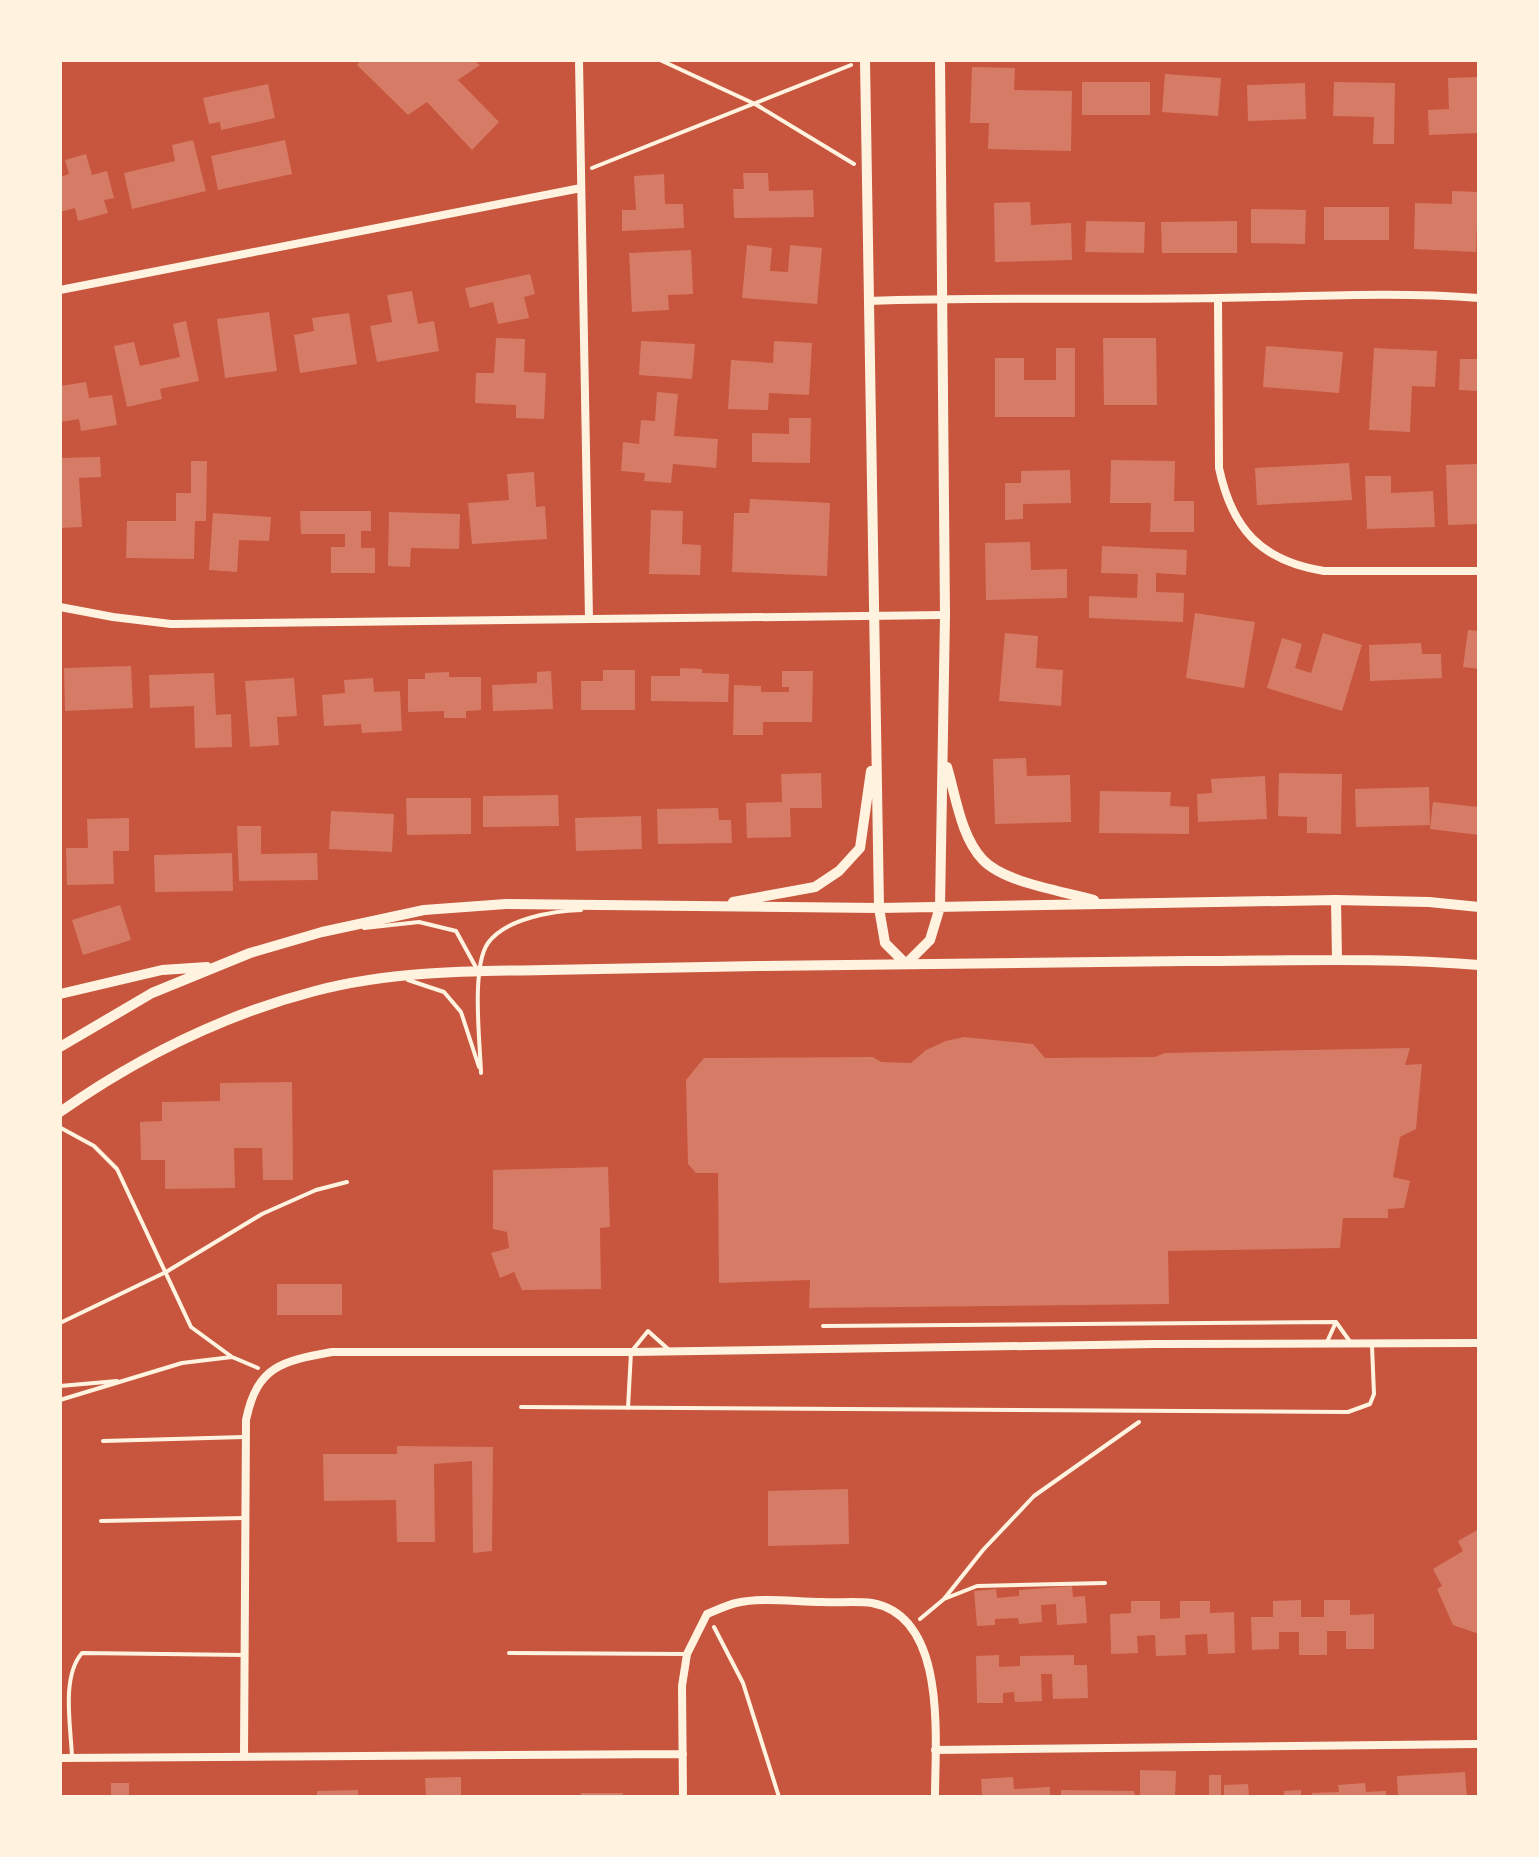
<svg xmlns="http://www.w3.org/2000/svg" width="1539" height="1857" viewBox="0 0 1539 1857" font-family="'Open Sans',sans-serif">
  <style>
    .building { fill: #d67c66 }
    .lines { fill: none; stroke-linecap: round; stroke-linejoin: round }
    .path { stroke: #fff3e0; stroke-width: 4 }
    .service { stroke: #fff3e0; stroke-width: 4 }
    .minor { stroke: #fff3e0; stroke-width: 8 }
    .tertiary { stroke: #fff3e0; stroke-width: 10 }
  </style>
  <rect width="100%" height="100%" fill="#c8553d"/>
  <path class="building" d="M361,60h112l7,5 -22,15 41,42 -27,28 -45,-48 -19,13 -51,-50z
    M972,67l43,1 -1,22 58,1 -1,60 -83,-2 1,-26h-19z
    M1165,74l56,4 -3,38 -56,-4z
    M1479,77v56l-50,2 -1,-25 21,-1 -1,-31z
    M1082,82h68v33h-68z
    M1334,82l61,1 -1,61h-21l1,-27 -41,-1z
    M1305,83l1,36 -58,2 -1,-36z
    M268,84l7,34 -54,12 -1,-8 -11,2 -6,-26z
    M193,140l13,51 -74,18 -8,-36 51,-12 -3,-16z
    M285,140l7,34 -74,16 -7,-34z
    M86,154l6,21 15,-4 7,27 -10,2 4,13 -30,8 -3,-13 -15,4v-35l9,-3 -4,-14z
    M743,173h25l1,18 44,-1 1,27 -80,1 -1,-29h11z
    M664,174l1,30h18l1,24 -62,3v-21h14l-2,-34z
    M1452,191l26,1 -2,60 -62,-3 1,-46 37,1z
    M1030,202l1,23 40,-2 1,37 -77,2 -1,-59z
    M1324,207h65v33h-65z
    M1251,209l55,1 -1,34 -54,-1z
    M1086,221l59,1 -1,31 -59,-1z
    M1237,221v32h-75l-1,-31z
    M747,245l25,3 -2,23 18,1 2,-27 32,3 -5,56 -75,-6z
    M691,250l2,44 -25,1 1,15 -37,2 -3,-59z
    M530,274l5,20 -11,3 5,21 -31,6 -5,-22 -23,6 -5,-20z
    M412,291l6,33 16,-3 5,30 -62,11 -7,-36 22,-4 -5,-27z
    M269,312l8,59 -52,7 -8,-59z
    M349,313l8,51 -57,9 -6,-38 20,-4 -2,-13z
    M186,321l13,60 -39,8 2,10 -35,8 -13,-61 20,-4 6,24 40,-9 -7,-33z
    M496,338l29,1 -1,33 22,1 -2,46 -28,-1v-13l-41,-2 1,-30h18z
    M1103,338h53l1,67h-53z
    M641,341l54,3 -3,35 -53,-4z
    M774,341l38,2 -3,52 -40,-2 -1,17 -40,-1 3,-49 42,3z
    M1266,346l77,6 -4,41 -76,-6z
    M1056,348h19v69h-80v-59h29v22h32z
    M1374,348l63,3 -2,36 -23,-1 -2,46 -41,-2z
    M1460,359h19v32l-20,-1z
    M86,382l3,16 23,-3 5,30 -36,6 -2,-12 -19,3v-36z
    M657,392l21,2 -4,42 44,3 -2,29 -43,-4 -2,19 -27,-2 1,-8 -24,-2 2,-29 16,2 2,-24 14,1z
    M789,418h22l-1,45 -58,-1v-29l37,1z
    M100,457l1,20 -22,1 3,49 -22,1v-70z
    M1111,460l64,1 -1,40h20v31h-44l1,-29h-41z
    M191,461h16l-1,60h-11l-1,38 -68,-1 1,-37h49v-28h15z
    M1349,463l3,37 -95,5 -2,-37z
    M1478,464l1,60 -31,1 -2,-60z
    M1070,470l1,33 -48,1v15l-18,1v-37h16v-12z
    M534,472l2,35 9,-1 2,33 -75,5 -4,-41 41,-3 -2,-26z
    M1365,476h26v17l42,-2 2,36 -68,2z
    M750,499l80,4 -3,73 -95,-4 2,-59h15z
    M651,510l32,1 -1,33 19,1 -1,30 -51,-1z
    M300,511h71v20h-10v17h14v25h-44v-26h14v-13h-44z
    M389,512l71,2 -1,35 -48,-1 -1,19 -22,-1z
    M213,513l58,4 -2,24 -30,-1 -2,32 -28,-2z
    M1030,542l1,28 36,-1v29l-81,2 -1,-57z
    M1102,546l85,4 -1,25 -30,-2v19l28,1 -1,29 -94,-4v-22l48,2 1,-24 -37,-1z
    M1195,613l60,9 -11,66 -58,-10z
    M1468,630l11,1v38l-16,-2z
    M1005,633l33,3 -2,32 27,2 -2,36 -62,-5z
    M1323,633l39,12 -20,66 -75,-23 15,-50 20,6 -7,24 16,5z
    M1421,643l1,11h19l1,24 -72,3 -1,-36z
    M131,666l2,42 -68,3 -1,-43z
    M680,668l22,1v4l27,1 -1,28 -77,-1v-25h29z
    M603,670h32v40h-54v-29h22z
    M551,671l2,38 -60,2 -1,-26 45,-2v-11z
    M782,671h31l-1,51h-49v13h-30l1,-50 27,1v6h28v-5h-7z
    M449,672v5h32v33l-15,1v7h-22v-7l-36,1v-33h17v-6z
    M214,673l2,42 15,-1 1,33 -37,1 -1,-42 -44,2 -1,-33z
    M294,678l3,38 -20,1 2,28 -29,2 -5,-66z
    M373,678l1,14 26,-1 2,40 -40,2 -1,-9 -37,2 -2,-31 23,-2 -1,-13z
    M1026,758l1,18 43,-1 1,47 -76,2 -2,-65z
    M821,773l1,35h-32l1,29 -44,1 -1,-35 36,-1 -1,-28z
    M1279,773l63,1 -1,60 -34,-1v-16l-29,-1z
    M1265,776l2,43 -69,3 -1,-28 15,-1 -1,-14z
    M1429,787l1,38 -74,2 -1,-38z
    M1100,791l71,1 -1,14 19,1v27l-90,-1z
    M558,795l1,31 -76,1v-31z
    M406,798h65v36l-64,1z
    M1433,802l46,5v28l-49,-6z
    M718,808l1,12h12l1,23 -74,1 -1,-35z
    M331,811l63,3 -2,38 -63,-3z
    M641,816l1,33 -66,2 -1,-33z
    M129,818v33h-16l1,33 -47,1 -1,-37h22l-1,-29z
    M237,826h24v28l56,-1 1,27 -79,1z
    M232,853l1,38 -78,1 -1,-37z
    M120,905l11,35 -48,15 -11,-35z
    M964,1037l69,7 12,14 110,-1 10,-4 245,-5 -5,17 17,-1 -6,65 -16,8 -7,40 17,4 -6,27 -16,1v9h-45l-3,30 -172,3 1,53 -360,4 1,-28 -91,3 -1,-110h-22l-8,-9 -2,-84 18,-22 169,-1 8,5 30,1 15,-13 20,-9z
    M292,1082l1,98h-30l-1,-32h-28l1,40 -70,1v-29h-24l-1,-38 22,-1v-19l58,-1v-18z
    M608,1167l2,60 -10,1 1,61 -79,1 -8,-18 -14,6 -9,-25 18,-5 -2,-16 -14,-3v-59z
    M277,1284h65v31h-65z
    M397,1446l96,1 -1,104 -19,2 -1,-92 -38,3 1,78h-38l-1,-42 -72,1 -1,-47h74z
    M848,1489l1,55 -81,2v-55z
    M1479,1529v105l-26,-9 -16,-36 5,-3 -9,-17 30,-18 -5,-10z
    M1072,1586l1,11 12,-1 2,27 -30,2 -1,-21 -15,1 1,17 -23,2 -1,-6 -23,1v6l-18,1 -3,-35 22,-2 1,9 22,-2v-6z
    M1301,1600v17h23v-17h26v15l24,-1v35h-28v-18h-19v24h-28v-23h-20v17l-27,1 -1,-33h22v-16z
    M1131,1601h29v18l20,-1v-17h30v12l24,-1 1,41 -27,1 -1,-20 -22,1 1,20 -30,1 -1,-21 -18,1 1,17 -27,1 -1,-40 21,-1z
    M999,1655v12l21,-1v-10l54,-1v10h13l1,33 -35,1 -1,-25h-11l1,27 -27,1 -1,-10 -11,1v10h-26l-1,-47z
    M1140,1770l36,1 -1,26h-35z
    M1465,1772l2,25h-69l-1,-21z
    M1209,1775h12v22h-12z
    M461,1777v20h-35l-1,-19z
    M1013,1777l1,12 36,-2v10h-68l-1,-18z
    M111,1783h18v14h-18z
    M1365,1783l1,9 20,-1v6h-74v-4l27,-1 -1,-7z
    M1248,1784l1,13h-25v-12z
    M358,1790v7h-41v-6z
    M1061,1790l73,1 1,6h-74z
    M1301,1790v7h-17v-6z
    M581,1793h42v4h-42z"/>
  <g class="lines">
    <path class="path" d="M660,60l95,44 99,60
      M592,168l259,-103
      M61,1128l33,18 23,23 74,158 41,30 26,11
      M60,1323l106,-51 96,-58 54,-24 31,-8
      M60,1386l57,-5
      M60,1400l122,-37 50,-6
      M944,1599l39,-49 51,-54 105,-74
      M920,1619l24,-20 33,-13 128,-3
      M714,1627l29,56 36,114"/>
    <path class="service" d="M364,928l55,-6 37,9 22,40
      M408,980l36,12 17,20 18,55
      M481,1073c-1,-31 -10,-106 7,-130 18,-25 66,-32 93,-33
      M1336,1322l15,21
      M823,1326l513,-4
      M1327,1342l9,-20
      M521,1407l827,5 22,-8 4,-10 -2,-48
      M628,1408l3,-56 17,-21 20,18
      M103,1441l141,-4
      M101,1521l143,-3
      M509,1653l178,1
      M72,1757c-1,-30 -11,-80 10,-104l163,2"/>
    <path class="minor" d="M579,60l10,559
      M60,290l521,-102
      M1218,298l1,170c13,61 42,93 105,103h155
      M868,301c117,-4 233,-1 349,-3 87,-1 174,-7 262,0
      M60,607l53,10 58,7 774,-9
      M935,1750l544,-6
      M244,1757l2,-337c11,-54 36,-59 86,-68h299l525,-8 323,-1
      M60,1758l623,-4
      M683,1797l-1,-111 5,-32 20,-40c10,-4 20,-9 29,-11 27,-6 59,-1 86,-1 16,1 34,-1 50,1 76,14 63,137 63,194"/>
    <path class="tertiary" d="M865,60l14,848 6,35 21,21
      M947,767c9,30 14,70 36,93 22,23 80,31 111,40
      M1336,900l1,60
      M733,902l82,-15 24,-16 21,-23 11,-77
      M906,964l24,-24 10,-33 5,-292 -5,-555
      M60,994l102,-24 45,-3
      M60,1047l92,-54 98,-40 72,-21 102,-22 82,-6 373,4 457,-8 93,2 50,5
      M60,1112c77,-54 163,-97 255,-121 76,-20 154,-20 232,-21 70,-1 140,-2 211,-4 143,-2 286,-4 430,-5 97,0 194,-4 291,4"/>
  </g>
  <rect width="1539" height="1857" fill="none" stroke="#fff3e0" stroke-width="124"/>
</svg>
